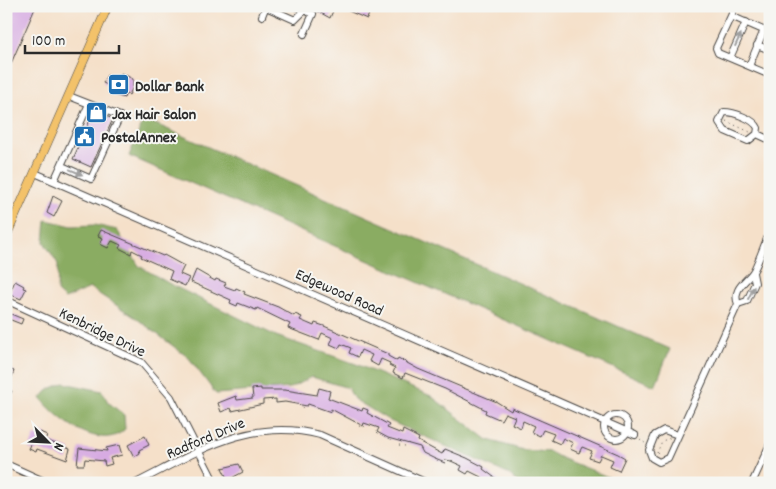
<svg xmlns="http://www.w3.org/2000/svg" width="776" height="489" viewBox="0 0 776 489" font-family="Dekko,sans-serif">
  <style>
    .forest { fill: #8aac62; stroke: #5a6c46 }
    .building { fill: #d7abe2 }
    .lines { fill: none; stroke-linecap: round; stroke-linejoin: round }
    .minor-casing { stroke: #494643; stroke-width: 8 }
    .major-casing { stroke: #494643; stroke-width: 9 }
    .path { stroke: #494643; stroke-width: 1; stroke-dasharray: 1 4; stroke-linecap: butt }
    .minor { stroke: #fff; stroke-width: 6 }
    .major { stroke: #f3c26a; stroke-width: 8 }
    .oneway { fill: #a0a0a0 }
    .labels { text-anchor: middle; stroke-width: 4; stroke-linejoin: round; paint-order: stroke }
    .poi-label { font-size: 16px; font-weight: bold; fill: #2b2b2b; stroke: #f6f6f2; text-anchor: start }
    .street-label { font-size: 16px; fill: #2b2b2b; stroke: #f6f6f2 }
  </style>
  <rect width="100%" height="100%" fill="#f6f6f2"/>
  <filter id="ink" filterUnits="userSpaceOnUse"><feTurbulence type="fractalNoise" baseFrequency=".02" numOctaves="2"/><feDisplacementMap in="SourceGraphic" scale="10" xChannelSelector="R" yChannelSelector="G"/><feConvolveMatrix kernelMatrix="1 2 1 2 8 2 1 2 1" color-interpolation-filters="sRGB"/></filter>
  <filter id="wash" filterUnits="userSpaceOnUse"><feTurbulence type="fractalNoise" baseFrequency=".0096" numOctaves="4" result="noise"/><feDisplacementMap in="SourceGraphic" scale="20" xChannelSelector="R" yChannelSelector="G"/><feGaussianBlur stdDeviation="1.12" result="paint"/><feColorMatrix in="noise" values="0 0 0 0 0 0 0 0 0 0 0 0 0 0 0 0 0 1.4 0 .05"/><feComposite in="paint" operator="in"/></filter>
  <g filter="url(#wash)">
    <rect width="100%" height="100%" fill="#f5e0c9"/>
    <path class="forest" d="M144,119l526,230 -15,37 -526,-230z
      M46,220l26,6 23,-1 22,5 22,36 31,18 106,52 80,28 75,32 57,44 35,10 27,2 13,7 60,24h-105l-8,-8 -120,-54 -36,-22 -6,-11 -36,-11 -22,11 -74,6 -27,-36 -53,-40 -46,-30 -25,11 -8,-7 1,-28 -14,-22z
      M64,383l38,8 6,11 16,13 1,14c-23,24 -69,-10 -84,-31l8,-9z"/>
    <g id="blocks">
      <path class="building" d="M6,6h30l-30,69z
        M308,6h27l-5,12z
        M337,6h35l-5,13z
        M121,73l12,6v8l-4,8 -3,-2 -2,5 -10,-3 -2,-2 2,-5 -11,-5 4,-8 11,4z
        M94,111l19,8 -22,48 -18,-8z
        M53,196l9,5 -8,16 -7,-4z
        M101,230l62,26 1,-1 20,11 -4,8 9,4 -4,8 -16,-7 3,-8 -31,-14 1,-2 -10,-5 -1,4 -12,-6 2,-3 -9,-4 -4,7 -8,-4 3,-6 -5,-2z
        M196,270l19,11 1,-2 10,4 -2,3 11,4 1,-2 9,4 -1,2 34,13 16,9 1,-2 7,3 -2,3 14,6 1,-3 9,3 64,28v2l9,5 1,-3 20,11 79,33 14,9 1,-3 106,46 7,4 -6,13 -9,-4 3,-7 -12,-5 -3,6 -9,-3 3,-7 -10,-4 -3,6 -9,-4 3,-6 -10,-5 -3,6 -9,-4 3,-6 -11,-4 -3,6 -9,-4 3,-6 -11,-5 -2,7 -9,-4 3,-7 -10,-4 -4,7 -16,-7 1,-3 -41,-21 -40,-16 -2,5 -10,-5 2,-5 -6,-3 1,-2 -9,-4 -3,7 -9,-5 3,-6 -11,-5 -3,7 -9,-4 2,-5 -10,-4 -2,4 -9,-4 3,-6 -11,-5 -3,7 -31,-12 2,-4 -33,-16 -1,2 -18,-7 -1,3 -7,-3 1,-3 -40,-18z
        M15,281l9,5 -1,2 3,1 -5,10 -12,-5z
        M6,312l17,7 -2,5 -15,-6z
        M6,368l8,3 -7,18 5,2 -6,12z
        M261,388v2h24l32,5 2,-7 11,3 -2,7 34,13 1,-3 5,2 -1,3 22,12 -2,3 15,6 1,-4 16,8 -1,3 24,13 3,-5 22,9 17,9 -1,2 19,14h-22l3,-5 -14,-7 -2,3 -7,-4 2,-4 -11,-5 -5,-1 -1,3 -10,-4 -12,-6 -3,-6 -32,-9 -11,-6 2,-4 -15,-5 -1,3 -32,-17v3l-23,-8 -1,2 -22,-4 -9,1v-4l-13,1v4l-31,7 -1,-3 -10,4 -3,-9 18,-7 1,4 16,-2 -1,-9z
        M40,432l7,3 -2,5 25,9 -3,11 -30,-11 -1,3 -7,-3 6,-14 3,1z
        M145,436l4,9 -10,5 1,3 -6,4 -6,-12z
        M119,445l3,10 -12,3 2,6 -7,2 -1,-5 -19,-2 -1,6h-7l2,-17 28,3 -1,-3z
        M239,464l4,8 -15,8 -6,-12z"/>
    </g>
  </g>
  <g filter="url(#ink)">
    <use href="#blocks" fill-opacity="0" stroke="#494643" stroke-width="1"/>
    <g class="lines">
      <defs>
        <path id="minor" d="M295,6l18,8 -9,20
          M735,6l-4,10 39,17
          M266,7l29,13 10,-10
          M262,16l4,-10
          M731,16l-15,32 2,5 52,22
          M757,45l13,5
          M730,58l16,-36
          M749,66l15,-36
          M724,112c10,0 30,7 34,16l-1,6 -9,7 -23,-10 -6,-9z
          M757,134l13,6
          M62,166l29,13 29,-63 -51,-20
          M35,173l600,262
          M54,181l35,-77
          M753,273l2,10 -8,18 -9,3c-7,-16 11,-24 16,-34 6,-12 10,-25 16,-38
          M6,300l135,62 30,35 44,86
          M604 427a12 12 0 1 1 24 0a12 12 0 1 1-24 0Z
          M678,435l-14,-5 -9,5 -6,15 3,8 7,4 9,-4 70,-154
          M6,464l42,19
          M136,483c60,-30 114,-67 184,-48l107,48
          M752,483l18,-39"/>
        <path id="major" d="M6,237l102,-231"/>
      </defs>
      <use href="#minor" class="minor-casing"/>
      <use href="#major" class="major-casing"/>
      <path class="path" d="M726,121l24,11
        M362,344l5,-2
        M475,391l6,6
        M299,404v2l5,2
        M359,426l5,1 3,-3
        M640,439l6,5
        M399,445l6,1 4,-3
        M657,453l5,-12 8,-3"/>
      <use href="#minor" class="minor"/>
      <use href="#major" class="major"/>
    </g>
    <defs><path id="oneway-solid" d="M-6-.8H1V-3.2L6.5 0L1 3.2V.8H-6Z" transform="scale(1.25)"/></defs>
    <g class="oneway">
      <use href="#oneway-solid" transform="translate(738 40) rotate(-65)"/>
      <use href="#oneway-solid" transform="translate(76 172) rotate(23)"/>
      <use href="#oneway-solid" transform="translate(751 293) rotate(-64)"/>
    </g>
  </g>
  <defs>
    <symbol id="bank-square" viewBox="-11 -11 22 22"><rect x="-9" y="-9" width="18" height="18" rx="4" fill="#1f6fb2" stroke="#f6f6f2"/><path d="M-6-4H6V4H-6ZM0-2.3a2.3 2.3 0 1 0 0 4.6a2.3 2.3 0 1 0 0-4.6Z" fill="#fff"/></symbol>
    <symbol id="shop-square" viewBox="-11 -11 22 22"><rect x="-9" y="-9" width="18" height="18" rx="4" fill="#1f6fb2" stroke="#f6f6f2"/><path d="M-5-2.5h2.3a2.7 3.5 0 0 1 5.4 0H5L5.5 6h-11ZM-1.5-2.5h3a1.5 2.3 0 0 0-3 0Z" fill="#fff"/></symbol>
    <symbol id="civic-square" viewBox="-11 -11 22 22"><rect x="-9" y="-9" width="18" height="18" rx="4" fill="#1f6fb2" stroke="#f6f6f2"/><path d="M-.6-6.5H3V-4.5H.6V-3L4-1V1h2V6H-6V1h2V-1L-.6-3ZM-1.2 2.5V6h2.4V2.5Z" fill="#fff"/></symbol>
  </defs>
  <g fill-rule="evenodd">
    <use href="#bank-square" x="106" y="72" width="25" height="25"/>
    <use href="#shop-square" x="84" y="100" width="25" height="25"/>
    <use href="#civic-square" x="72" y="124" width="25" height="25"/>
  </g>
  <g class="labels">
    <g class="poi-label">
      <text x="135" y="91">Dollar Bank</text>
      <text x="112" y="119">Jax Hair Salon</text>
      <text x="101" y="142">PostalAnnex</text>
    </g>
    <g class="street-label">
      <text transform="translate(340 291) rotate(24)" y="6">Edgewood Road</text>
      <text transform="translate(103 331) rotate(26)" y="6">Kenbridge Drive</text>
      <text transform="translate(205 437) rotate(-23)" y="6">Radford Drive</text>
    </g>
  </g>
  <rect width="776" height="489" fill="none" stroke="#f6f6f2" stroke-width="25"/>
  <g transform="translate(48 442) rotate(114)" stroke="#f6f6f2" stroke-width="4" paint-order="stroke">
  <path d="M0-4L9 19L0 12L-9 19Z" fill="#2b2b2b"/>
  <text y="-8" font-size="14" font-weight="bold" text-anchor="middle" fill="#2b2b2b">N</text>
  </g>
  <path d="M25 45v8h94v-8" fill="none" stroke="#2b2b2b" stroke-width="2.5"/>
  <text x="32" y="45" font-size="15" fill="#2b2b2b" stroke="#f6f6f2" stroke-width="4" paint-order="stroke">100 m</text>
</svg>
